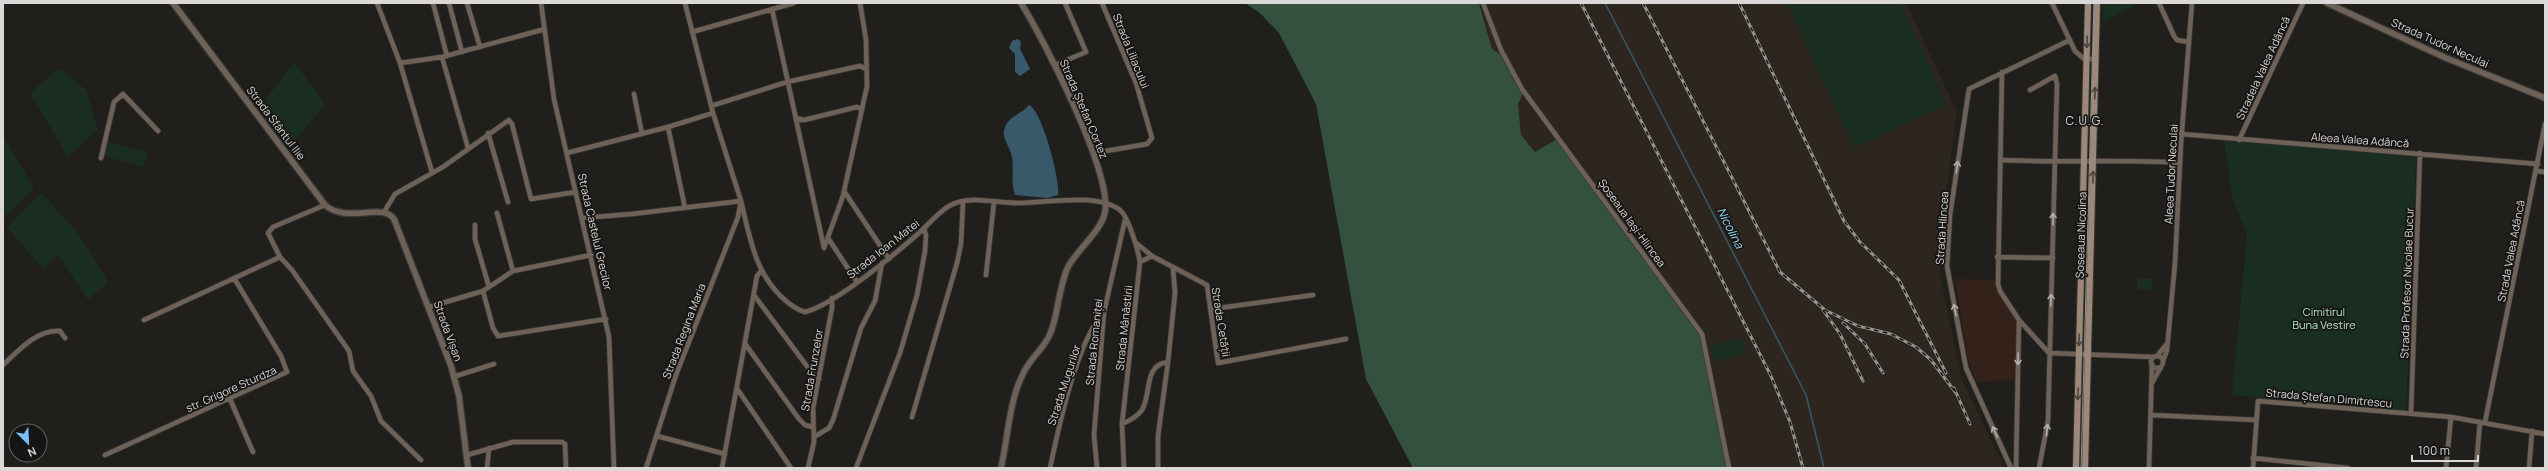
<svg xmlns="http://www.w3.org/2000/svg" width="2548" height="471" viewBox="0 0 2548 471" font-family="Manrope,sans-serif">
  <style>
    .built { fill: #2c261f }
    .education { fill: #33211a }
    .green { fill: #192e21 }
    .forest { fill: #33513e }
    .water { fill: #375969 }
    .lines { fill: none; stroke-linecap: round; stroke-linejoin: round }
    .stream { stroke: #375969; stroke-width: 1.5 }
    .minor-casing { stroke: #3a3936; stroke-width: 6 }
    .tertiary-casing { stroke: #3a3936; stroke-width: 8 }
    .secondary-casing { stroke: #3a3936; stroke-width: 8 }
    .minor { stroke: #6e6258; stroke-width: 4.5 }
    .tertiary { stroke: #6e6258; stroke-width: 5.5 }
    .secondary { stroke: #9b8879; stroke-width: 6 }
    .tram { stroke: #949391; stroke-width: 1 }
    .rail-casing { stroke: #949391; stroke-width: 3 }
    .rail { stroke: #171513; stroke-width: 1.5; stroke-dasharray: 4.5; stroke-linecap: butt }
    .oneway { stroke: #4c433c }
    .oneway2 { stroke: #b4afab }
    .labels { text-anchor: middle; stroke-width: 3.5; stroke-linejoin: round; paint-order: stroke }
    .street-label { font-size: 11px; fill: #dad9d7; stroke: #171513 }
    .park-label { font-size: 11px; fill: #b0eac5; stroke: #171513 }
    .neighbourhood-label { font-size: 12px; letter-spacing: 1px; fill: #dad9d7; stroke: #171513 }
    .water-label { font-size: 12px; font-style: italic; fill: #94d3f2; stroke: #171513 }
  </style>
  <rect width="100%" height="100%" fill="#201f1c"/>
  <path class="built" d="M1480,3h426l51,109 -19,145 4,28 19,92 43,91h-275l-172,-329 -22,14 -14,-18 -3,-31 5,-10 -23,-40 -8,-5z"/>
  <path class="education" d="M1955,279l40,1 3,12 19,29 -2,59 -39,2 -8,-22z"/>
  <path class="green" d="M1787,3h113l47,101 -93,44z
    M2103,3h32l1,2 -33,17z
    M294,62l32,43 -40,44 -28,-39z
    M59,68l27,22 12,39 -30,28 -38,-64z
    M3,137l31,51 -31,30z
    M2224,140l192,17 -10,254 -174,-16 15,-160 -15,-39z
    M107,142l40,10 -3,15 -40,-11z
    M42,193l36,40 30,49 -20,18 -30,-45 -15,14 -36,-42z
    M2137,278l16,1 -1,11 -15,-1z
    M1741,338l7,15 -35,8 -3,-15z"/>
  <path class="forest" d="M1245,3h234l13,46 8,5 23,40 -5,10 3,31 14,17 22,-13 146,197 25,132h-315l-47,-89 -50,-275 -37,-71 -19,-20z"/>
  <path class="water" d="M1017,39l4,2 -1,8 10,20 -10,7 -5,-4v-18l-6,-6 3,-7z
    M1029,105c13,5 32,77 29,90l-10,3 -33,-3c-5,-14 0,-28 -4,-42 -3,-9 -10,-17 -6,-26 5,-12 17,-13 24,-22z"/>
  <g class="lines">
    <path class="stream" d="M1605,3l201,392 18,73"/>
    <defs>
      <path id="minor" d="M377,3l23,60 32,109
        M433,3l14,53
        M449,3l13,49
        M467,3l13,44
        M541,3l13,96 55,238 5,131
        M1483,3l18,47 21,39 180,245 27,134
        M2052,3l23,48 9,8h12
        M2159,3l15,33 3,4 12,2
        M772,9l52,239 19,-52 24,-110 -1,-46 -6,-37
        M692,32l102,-29
        M442,57l26,91
        M400,63l42,-6 103,-28
        M1055,65l31,-13 -21,-49
        M2002,72l-4,212 2,7 19,29 30,33 105,4
        M2030,90l25,-14 2,8 -9,337 -9,47
        M634,94l8,40
        M711,106l76,-24 73,-16 6,3
        M796,118l8,2 53,-13 5,3
        M488,133l20,69
        M2181,134l357,30
        M2239,140l64,-137
        M567,153l101,-26
        M1094,153l53,-9 5,-6 -16,-55 -34,-80
        M101,158l13,-56 9,-8 35,37
        M2000,160c60,3 120,-1 180,3
        M2537,171l8,1
        M844,191l45,68
        M325,205l-52,22 -5,6 12,24 12,13 57,81 4,20 18,25 10,25 40,39
        M685,208l-17,-81 45,-14
        M384,212l11,-18 48,-27 66,-47 3,4 19,75 45,-7
        M497,213l16,58
        M582,218l50,-4 109,-13c9,37 14,74 45,100 6,5 11,9 19,11 29,-7 90,-58 114,-79 10,-9 20,-22 32,-28 19,-10 45,-2 66,-2 27,0 82,-11 104,8 8,8 17,39 19,51l-18,162 2,44
        M475,225v14l14,48
        M828,238l29,44
        M1135,242l17,14 55,29 11,78 128,-24
        M1997,257l56,1
        M1140,262l12,-6
        M986,275l8,-73
        M483,291l10,37 5,8 108,-17
        M754,295l61,82 4,2
        M429,307l54,-16 30,-20 78,-16
        M1212,309l101,-14
        M144,320l136,-63
        M746,345l53,74 6,6 7,2
        M2157,356l9,-11
        M2151 362a6 6 0 1 1 12 0a6 6 0 1 1-12 0Z
        M2163,361l4,-11 8,-87 6,-120 11,-140
        M3,365c15,-14 34,-36 57,-34l5,7
        M453,377l41,-13
        M2152,383l9,-16
        M738,390l53,78
        M230,399l23,53
        M2411,413l9,-260
        M2151,415l105,5
        M912,417l45,-154 4,-19 2,-42
        M2485,422l60,-298
        M1122,424c7,-3 15,-7 20,-14 10,-17 1,-45 26,-48l7,-69 -2,-24
        M657,436l68,18
        M814,437l15,-9 4,-8 28,-92 14,-27 7,-38
        M105,455l182,-83 -6,-16 -47,-78
        M467,455l46,-13h49l3,2 1,24
        M2253,458l95,10
        M487,468l2,-20
        M646,468l30,-93 62,-158 3,-16 -28,-88 -28,-110
        M722,468l35,-192 4,-5
        M808,468l6,-26 -1,-34 19,-100v-10
        M856,468l44,-115 17,-58 8,-44 1,-16 -2,-6
        M1050,468c9,-42 26,-125 54,-156
        M1097,468l-3,-33 10,-123 21,-92
        M1158,468v-32l10,-74
        M2011,468l-45,-100 -19,-102 3,-51 19,-126 101,-49
        M2016,468l3,-148
        M2149,468l3,-104
        M2253,468l5,-67 193,16 94,17
        M2446,468l5,-51
        M2476,468l4,-46
        M2529,468l3,-37"/>
      <path id="tertiary" d="M173,3l152,202c22,19 58,-3 69,14l57,147 8,30 9,72
        M2327,3l119,55 99,40
        M1001,468c7,-30 8,-67 22,-94 6,-15 21,-25 27,-40 9,-21 8,-46 18,-67 9,-17 34,-37 37,-55 7,-40 -61,-172 -84,-209"/>
      <path id="secondary" d="M2076,468l12,-465
        M2085,468l12,-465"/>
    </defs>
    <use href="#minor" class="minor-casing"/>
    <use href="#tertiary" class="tertiary-casing"/>
    <use href="#secondary" class="secondary-casing"/>
    <use href="#minor" class="minor"/>
    <use href="#tertiary" class="tertiary"/>
    <use href="#secondary" class="secondary"/>
    <path class="tram" d="M2081,468l13,-465"/>
    <defs>
      <path id="rail" d="M1581,3l190,373 19,46 13,46
        M1643,3l137,269 45,38 33,16 33,8 25,13 15,13 25,33
        M1739,3l105,218 16,21 39,38 47,93
        M1823,310l17,24 23,47
        M1843,323l22,21 18,29
        M1954,388l16,36"/>
    </defs>
    <use href="#rail" class="rail-casing"/>
    <use href="#rail" class="rail"/>
  </g>
  <defs><path id="oneway-shaft" d="M-6 0H5M1.5-3L5.5 0L1.5 3" fill="none" stroke-width="1.6" stroke-linecap="round" stroke-linejoin="round"/></defs>
  <g class="oneway">
    <use href="#oneway-shaft" transform="translate(2087 42) rotate(92)"/>
    <use href="#oneway-shaft" transform="translate(2095 93) rotate(-88)"/>
    <use href="#oneway-shaft" transform="translate(2093 177) rotate(-88)"/>
    <use href="#oneway-shaft" transform="translate(2079 340) rotate(92)"/>
    <use href="#oneway-shaft" transform="translate(2078 394) rotate(92)"/>
  </g>
  <g class="oneway2">
    <use href="#oneway-shaft" transform="translate(1957 167) rotate(-82)"/>
    <use href="#oneway-shaft" transform="translate(2053 219) rotate(-89)"/>
    <use href="#oneway-shaft" transform="translate(2051 300) rotate(-88)"/>
    <use href="#oneway-shaft" transform="translate(1955 310) rotate(-101)"/>
    <use href="#oneway-shaft" transform="translate(2018 359) rotate(91)"/>
    <use href="#oneway-shaft" transform="translate(2047 430) rotate(-84)"/>
    <use href="#oneway-shaft" transform="translate(1995 432) rotate(-114)"/>
  </g>
  <g class="labels">
    <g class="street-label">
      <text transform="translate(2440 43) rotate(24)" y="4">Strada Tudor Neculai</text>
      <text transform="translate(1131 51) rotate(68)" y="4">Strada Liliacului</text>
      <text transform="translate(2263 68) rotate(-65)" y="4">Stradela Valea Adâncă</text>
      <text transform="translate(1084 109) rotate(67)" y="4">Strada Ștefan Cortez</text>
      <text transform="translate(276 123) rotate(53)" y="4">Strada Sfântul Ilie</text>
      <text transform="translate(2360 140) rotate(4)" y="4">Aleea Valea Adâncă</text>
      <text transform="translate(2171 174) rotate(-87)" y="4">Aleea Tudor Neculai</text>
      <text transform="translate(1632 223) rotate(54)" y="4">Șoseaua Iași-Hlincea</text>
      <text transform="translate(1942 228) rotate(-86)" y="4">Strada Hlincea</text>
      <text transform="translate(595 232) rotate(77)" y="4">Strada Castelul Grecilor</text>
      <text transform="translate(2081 235) rotate(-88)" y="4">Șoseaua Nicolina</text>
      <text transform="translate(883 249) rotate(-38)" y="4">Strada Ioan Matei</text>
      <text transform="translate(2511 251) rotate(-79)" y="4">Strada Valea Adâncă</text>
      <text transform="translate(2407 283) rotate(-88)" y="4">Strada Profesor Nicolae Bucur</text>
      <text transform="translate(1221 322) rotate(81)" y="4">Strada Cetății</text>
      <text transform="translate(1124 328) rotate(-84)" y="4">Strada Mânăstirii</text>
      <text transform="translate(448 331) rotate(70)" y="4">Strada Vișan</text>
      <text transform="translate(684 331) rotate(-69)" y="4">Strada Regina Maria</text>
      <text transform="translate(1094 342) rotate(-84)" y="4">Strada Romaniței</text>
      <text transform="translate(812 370) rotate(-80)" y="4">Strada Frunzelor</text>
      <text transform="translate(1064 385) rotate(-72)" y="4">Strada Mugurilor</text>
      <text transform="translate(231 389) rotate(-24)" y="4">str. Grigore Sturdza</text>
      <text transform="translate(2329 398) rotate(5)" y="4">Strada Ștefan Dimitrescu</text>
    </g>
    <g class="park-label">
      <text x="2324" y="316">Cimitirul<tspan x="2324" dy="13">Buna Vestire</tspan></text>
    </g>
    <g class="neighbourhood-label">
      <text x="2085" y="125">C.U.G.</text>
    </g>
    <g class="water-label">
      <text transform="translate(1730 228) rotate(63)" y="4">Nicolina</text>
    </g>
  </g>
  <rect width="2548" height="471" fill="none" stroke="#dad9d7" stroke-width="8"/>
  <g transform="translate(28 443) rotate(156)"><circle r="19" fill="#171513" stroke="#656361"/>
  <path d="M0-3L7 15L0 10L-7 15Z" fill="#79bff8"/>
  <text y="-6" font-size="11" font-weight="bold" text-anchor="middle" fill="#dad9d7">N</text>
  </g>
  <path d="M2412 455v6h66v-6" fill="none" stroke="#dad9d7" stroke-width="2"/>
  <text x="2418" y="455" font-size="12" fill="#dad9d7" stroke="#171513" stroke-width="3" paint-order="stroke">100 m</text>
</svg>
